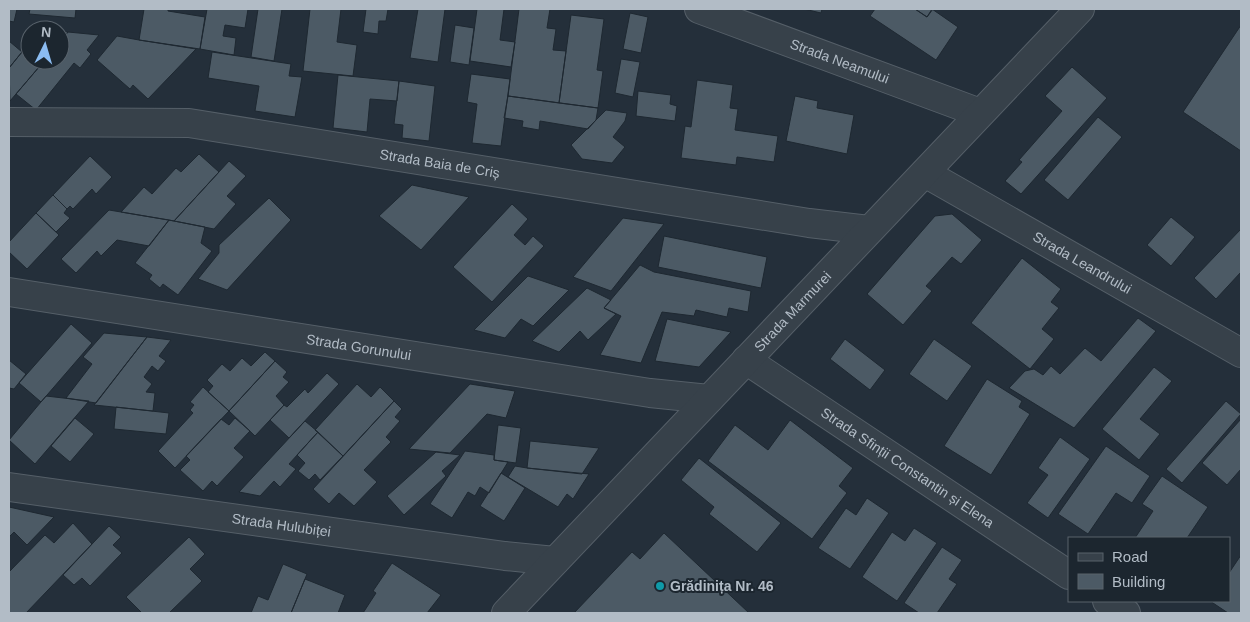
<svg xmlns="http://www.w3.org/2000/svg" width="1250" height="622" viewBox="0 0 1250 622" font-family="Arial,sans-serif">
  <style>
    .building { fill: #4c5a65; stroke: #1e2831 }
    .lines { fill: none; stroke-linecap: round; stroke-linejoin: round }
    .minor-casing { stroke: #555f68; stroke-width: 30 }
    .minor { stroke: #37414a; stroke-width: 28 }
    .culture-dot { fill: #0f9aa8; stroke: #1c262f; stroke-width: 2 }
    .labels { text-anchor: middle; stroke-width: 4; stroke-linejoin: round; paint-order: stroke }
    .street-label { font-size: 14px; fill: #b2bcc6; stroke: #1c262f }
    .poi-label { font-size: 14px; font-weight: bold; fill: #b2bcc6; stroke: #1c262f; text-anchor: start }
  </style>
  <rect width="100%" height="100%" fill="#242f3a"/>
  <path class="building" d="M9,9h8l-3,13 -5,-1z
    M30,9h46l-1,9 -46,-4z
    M144,9h24v2l37,6 -5,32 -61,-9z
    M207,9h41l-3,19 -20,-3 -2,11 13,2 -2,17 -34,-6z
    M258,9h24l-8,52 -23,-4z
    M310,9h31l-4,33 20,3 -4,31 -50,-5z
    M366,9h22l-2,12h-7l-1,13 -15,-2z
    M418,9h27l-7,53 -28,-4z
    M477,9h27l-4,31 15,2 -4,25 -41,-6z
    M519,9h31l-3,19 9,1 -3,21 13,1 -7,52 -51,-7z
    M804,9h18l-1,4z
    M875,9h40l12,8 5,-8 26,18 -22,33 -66,-44z
    M915,9h18l-6,8z
    M630,13l18,4 -7,36 -18,-4z
    M571,15l33,4 -7,51 6,1 -5,37 -39,-5z
    M455,25l19,3 -5,37 -19,-3z
    M1241,25v126l-58,-39z
    M60,31l8,1 -8,9z
    M68,32l31,3 -12,15 4,4 -11,14 -6,-5 -38,47 -20,-16 29,-34h15v-19z
    M117,36l22,4 57,9 -48,50 -15,-14 -3,4 -33,-29z
    M9,41l13,11 -13,16z
    M30,42v18h15l-35,41 -1,-33z
    M212,52l79,12 -2,12 13,1 -7,40 -40,-6 4,-25 -51,-8z
    M621,59l19,3 -7,35 -18,-4z
    M1072,67l35,31 -86,96 -16,-13 17,-19 -3,-2 43,-49 -17,-15z
    M471,74l39,5 -9,67 -29,-3 5,-39 -10,-2z
    M338,75l61,6 -2,20 -27,-2 -3,33 -34,-4z
    M697,80l36,5 -3,23 8,1 -3,21 43,6 -4,26 -37,-5 -1,8 -55,-7 4,-32 6,1z
    M399,81l36,5 -6,55 -27,-3 1,-13 -9,-1z
    M638,91l33,4 -1,9 7,2 -2,15 -39,-5z
    M508,96l90,12 -2,12 -8,9 -48,-8 -1,9 -17,-3 1,-6 -19,-3z
    M795,96l23,5 -1,7 37,7 -7,39 -61,-13z
    M606,110l21,3 -2,8 -12,16 12,10 -13,16 -30,-4 -11,-14z
    M1098,117l24,20 -54,63 -24,-20z
    M199,154l20,18 -45,49 -53,-9 23,-25 8,7 24,-26 5,4z
    M90,156l22,21 -16,17 -4,-5 -19,20 -3,-3 -3,3 -14,-14z
    M229,161l17,15 -19,20 9,8 -22,25 -40,-8z
    M412,185l57,12 -48,53 -42,-34z
    M53,195l14,14 -3,4 6,5 -14,14 -20,-19z
    M269,198l22,22 -64,70 -29,-11 21,-26v-8z
    M512,204l16,15 -14,16 11,10 8,-9 11,10 -52,56 -39,-35z
    M109,210l60,10 -20,26 -32,-6 -16,16 -4,-5 -21,22 -15,-14z
    M36,213l23,22 -32,34 -18,-17v-10z
    M952,214l30,26 -21,24 -9,-7 -26,29 6,5 -29,34 -36,-31 68,-78z
    M1171,217l24,20 -24,29 -24,-21z
    M623,218l41,6 -53,67 -38,-14z
    M169,220l36,7 -4,16 11,8 -34,44 -15,-11 -3,4 -11,-9 3,-4 -17,-12z
    M1241,229v43l-25,27 -22,-21z
    M664,236l103,21 -6,31 -103,-21z
    M1022,258l39,31 -10,13 8,6 -17,21 12,10 -24,30 -59,-46z
    M640,265l14,7 97,19 -3,21 -19,-4 -2,9 -31,-7 -2,6 -32,-4 -21,51 -41,-8 21,-39 -17,-8z
    M528,276l41,14 -36,36 -12,-7 -16,19 -31,-8z
    M587,288l24,12 -7,8 12,6 -28,26 -8,-9 -21,21 -27,-11z
    M1138,318l18,13 -82,97 -65,-40 16,-17 9,-2 9,6 8,-9 9,8 25,-26 16,13z
    M667,319l64,13 -32,35 -44,-6z
    M71,324l21,19 -51,59 -22,-19z
    M104,333l43,4 -51,66 -30,-5 26,-34 -9,-7z
    M147,337l24,3 -12,16 7,5 -8,10 -6,-5 -8,11 8,7 -6,8 9,1 -2,18 -59,-6z
    M845,339l40,31 -15,20 -40,-31z
    M934,339l38,27 -25,35 -38,-27z
    M265,352l10,9 -46,50 -21,-19 5,-6 -6,-6 15,-16 8,7 12,-13 9,8z
    M9,360l17,14 -12,15 -5,-1z
    M275,361l12,11 -4,5 6,5 -13,14 8,9 -29,31 -26,-25z
    M1154,367l18,14 -32,38 20,15 -21,26 -37,-31z
    M327,373l12,11 -50,54 -19,-18 14,-15 3,2 18,-18 3,4z
    M987,379l35,22 -3,6 11,7 -39,61 -47,-29z
    M357,384l14,13 9,-10 14,14 -51,55 -28,-26z
    M470,384l45,7 -9,27 -19,-4 -37,39 -41,-4z
    M203,387l26,24 -54,57 -17,-17 35,-38 -3,-3 4,-5 -4,-3z
    M46,396l43,5 -54,63 -26,-24z
    M394,401l8,8 -7,8 5,4 -14,16 5,5 -27,28 13,12 -23,24 -15,-13 -10,11 -16,-15z
    M1226,401l15,13 -59,69 -16,-14z
    M116,407l53,6 -3,21 -52,-5z
    M75,418l19,16 -24,28 -19,-16z
    M235,418l15,13 -16,17 10,9 -27,29 -5,-5 -9,10 -23,-21 10,-10 -4,-4 35,-37 8,6z
    M1241,419v50l-14,16 -25,-22z
    M790,420l63,48 -14,18 8,7 -35,46 -104,-78 27,-36 33,25z
    M305,421l13,11 -29,32 7,5 -16,18 -6,-6 -14,15 -21,-4z
    M498,425l23,3 -5,35 -22,-3z
    M318,432l25,24 -23,24 -5,-6 -6,6 -11,-9 7,-8 -8,-8z
    M1060,437l30,22 -42,59 -21,-15 21,-28 -10,-7z
    M530,441l69,7 -17,26 -55,-6z
    M1106,446l44,30 -18,27 -16,-10 -28,41 -30,-20z
    M465,451l29,4v5l14,2 -19,31 -9,-6 -5,9 -7,-4 -16,26 -22,-14z
    M436,452l24,3 -18,16 4,5 -42,39 -17,-19z
    M699,458l82,65 -24,29 -48,-38 5,-7 -33,-27z
    M515,466l12,2 62,6 -16,25 -6,-5 -9,13 -50,-30z
    M501,473l24,15 -21,33 -24,-15z
    M1162,476l46,31 -21,31h-52l18,-27 -11,-7z
    M867,498l22,15 -39,56 -32,-21 28,-40 10,7z
    M9,507l45,10 -27,28 -13,-13 -5,5z
    M73,523l19,21 -66,69h-17v-41l36,-37 9,8z
    M109,526l12,11 -8,8 9,8 -32,33 -8,-8 -8,7 -11,-10z
    M914,528l23,15 -40,58 -35,-24 30,-45 13,9z
    M664,533l85,80h-175l58,-61 8,7z
    M189,537l16,17 -15,15 12,12 -33,32h-27l-16,-16z
    M942,547l20,13 -13,19 8,5 -20,29h-18l-15,-10z
    M1241,555v58h-13l-18,-12h19v-28z
    M392,563l49,32 -14,18h-64l13,-20 -3,-2z
    M283,564l24,10 -16,39h-40l7,-17 10,4z
    M305,579l40,16 -7,18h-47z"/>
  <g class="lines">
    <defs>
      <g id="minor">
        <path id="s1" d="M699,9l281,104"/>
        <path id="s2" d="M9,122l180,1 620,100 60,7"/>
        <path id="s3" d="M925,173l316,180"/>
        <path id="s4" d="M9,292l641,101 59,6"/>
        <path id="s5" d="M746,360l323,215"/>
        <path id="s6" d="M9,487l496,69 50,5"/>
        <path d="M1107,601l19,12"/>
        <path id="s7" d="M506,613l574,-604"/>
      </g>
    </defs>
    <use href="#minor" class="minor-casing"/>
    <use href="#minor" class="minor"/>
  </g>
  <circle class="culture-dot" cx="660" cy="586" r="5"/>
  <g class="labels">
    <g class="street-label">
      <text dy="5" stroke="none"><textPath href="#s1" startOffset="150">Strada Neamului</textPath></text>
      <text dy="5" stroke="none"><textPath href="#s2" startOffset="434">Strada Baia de Criș</textPath></text>
      <text dy="5" stroke="none"><textPath href="#s3" startOffset="181">Strada Leandrului</textPath></text>
      <text dy="5" stroke="none"><textPath href="#s7" startOffset="416">Strada Marmurei</textPath></text>
      <text dy="5" stroke="none"><textPath href="#s4" startOffset="354">Strada Gorunului</textPath></text>
      <text dy="5" stroke="none"><textPath href="#s5" startOffset="194">Strada Sfinții Constantin și Elena</textPath></text>
      <text dy="5" stroke="none"><textPath href="#s6" startOffset="275">Strada Hulubiței</textPath></text>
    </g>
    <g class="poi-label">
      <text x="670" y="591">Grădinița Nr. 46</text>
    </g>
  </g>
  <rect width="1250" height="622" fill="none" stroke="#b2bcc6" stroke-width="20"/>
  <rect x="1068" y="537" width="162" height="65" fill="#1c262f" stroke="#58626b"/>
  <rect x="1078" y="553" width="25" height="8" fill="#37414a" stroke="#58626b"/>
  <text x="1112" y="562" font-size="15" fill="#b2bcc6">Road</text>
  <rect x="1078" y="574" width="25" height="15" fill="#4c5a65" stroke="#58626b"/>
  <text x="1112" y="587" font-size="15" fill="#b2bcc6">Building</text>
  <g transform="translate(45 45) rotate(5)"><circle r="24" fill="#1c262f" stroke="#58626b"/>
  <path d="M0-4L9 19L0 12L-9 19Z" fill="#8bbcf2"/>
  <text y="-8" font-size="14" font-weight="bold" text-anchor="middle" fill="#b2bcc6">N</text>
  </g>
</svg>
